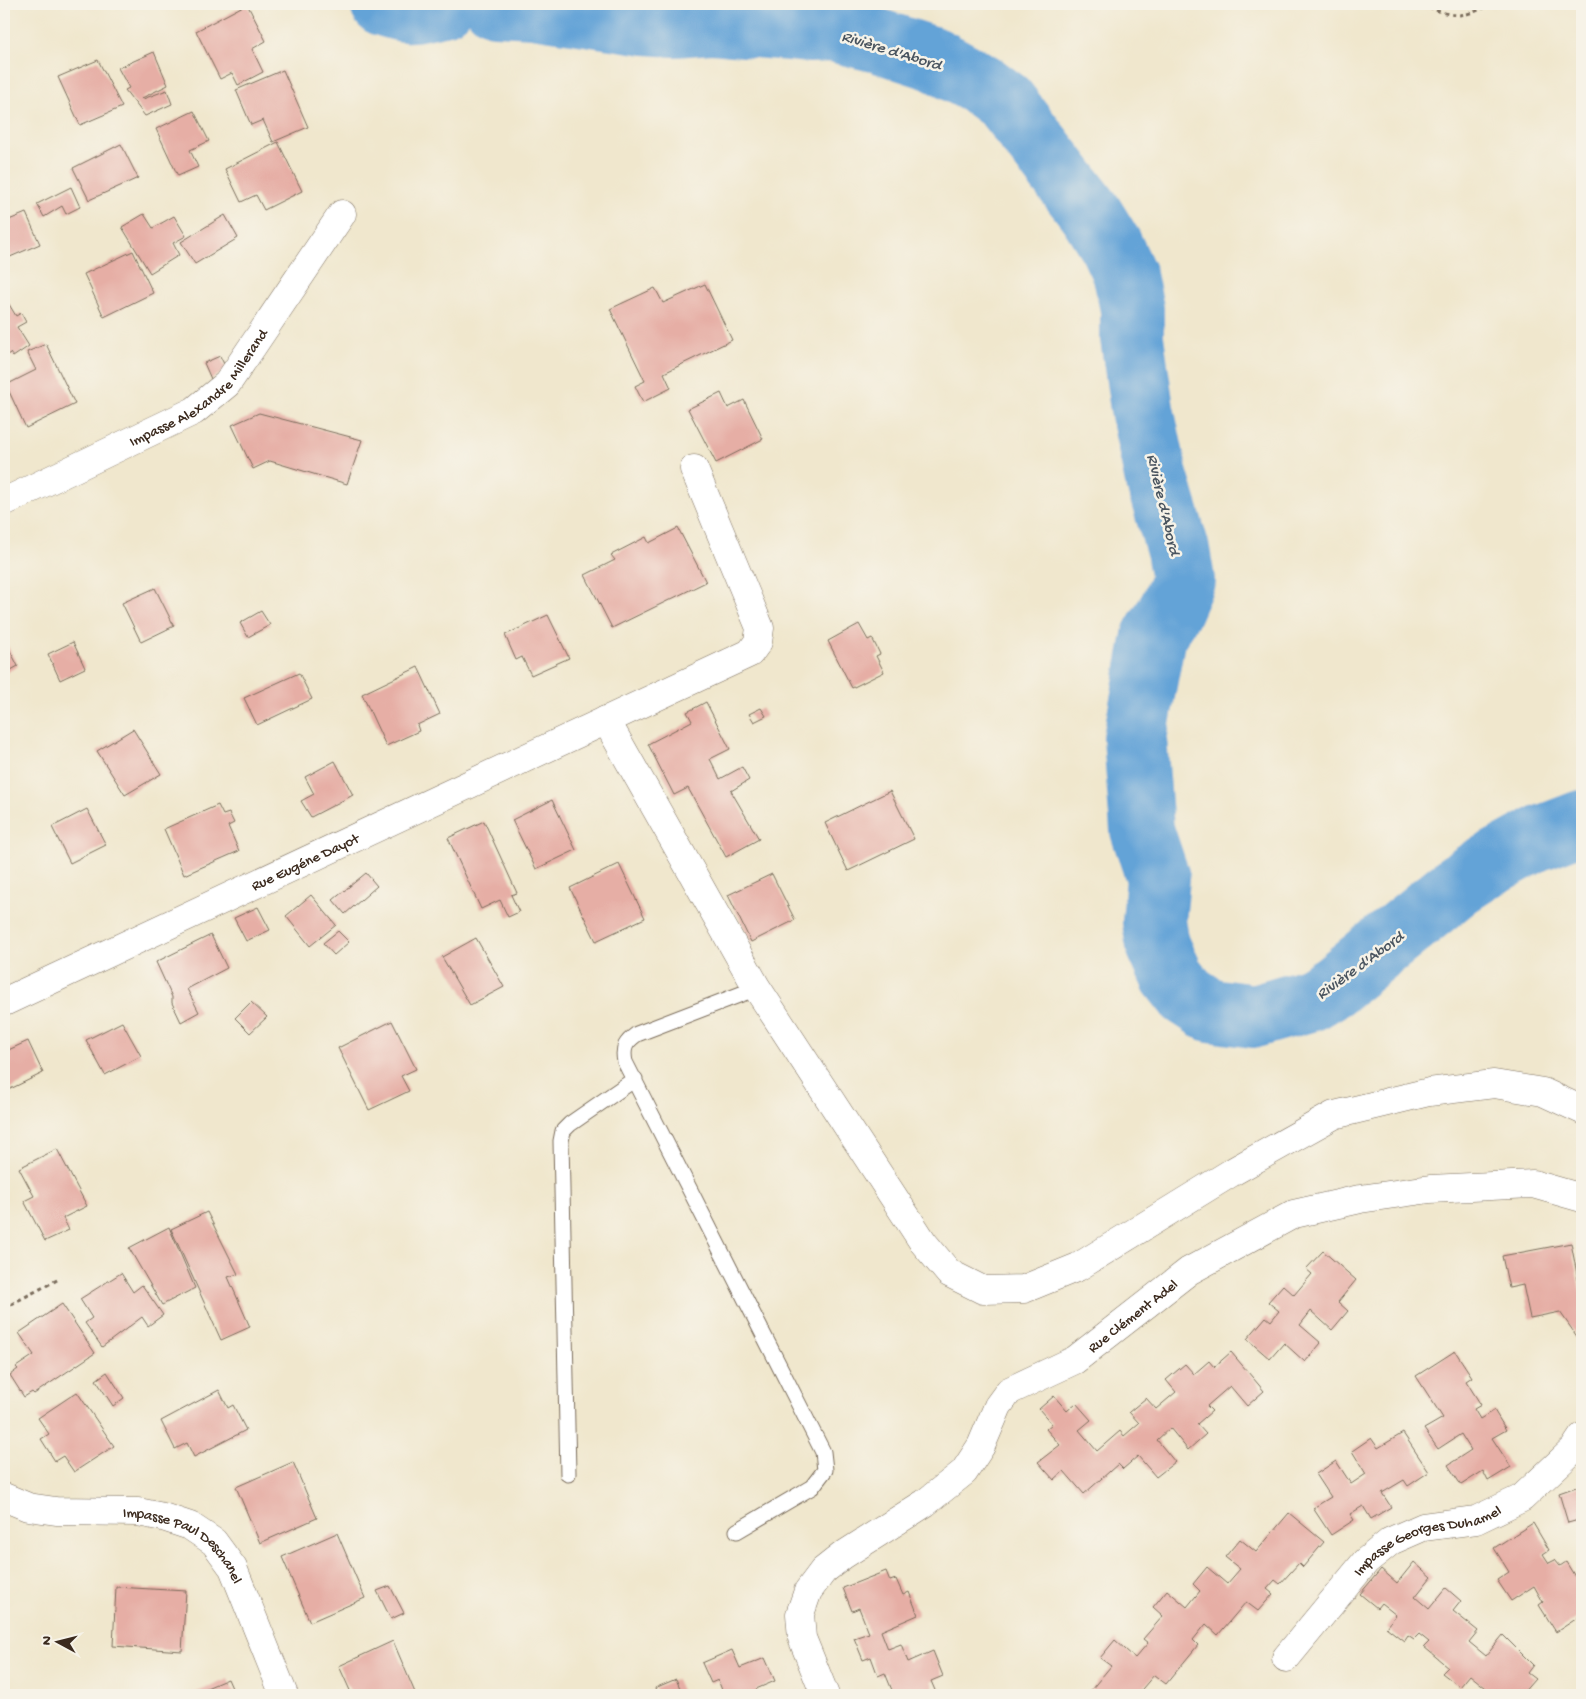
<svg xmlns="http://www.w3.org/2000/svg" width="1586" height="1699" viewBox="0 0 1586 1699" font-family="'Gochi Hand',sans-serif">
  <style>
    .lines { fill: none; stroke-linecap: round; stroke-linejoin: round }
    .river { stroke: #64a3d7; stroke-width: 64 }
    .building { fill: #e6aea5 }
    .service-casing { stroke: #7a6c5b; stroke-width: 17 }
    .minor-casing { stroke: #7a6c5b; stroke-width: 29 }
    .path { stroke: #7a6c5b; stroke-width: 3; stroke-dasharray: 4 4; stroke-linecap: butt }
    .service { stroke: #fff; stroke-width: 15 }
    .minor { stroke: #fff; stroke-width: 28 }
    .labels { text-anchor: middle; stroke-width: 5; stroke-linejoin: round; paint-order: stroke }
    .street-label { font-size: 15px; fill: #3b2a1e; stroke: #f7f3e8 }
    .water-label { font-size: 16px; font-style: italic; fill: #49545f; stroke: #f7f3e8 }
  </style>
  <rect width="100%" height="100%" fill="#f7f3e8"/>
  <filter id="ink" filterUnits="userSpaceOnUse"><feTurbulence type="fractalNoise" baseFrequency=".02" numOctaves="2"/><feDisplacementMap in="SourceGraphic" scale="10" xChannelSelector="R" yChannelSelector="G"/><feConvolveMatrix kernelMatrix="1 2 1 2 8 2 1 2 1" color-interpolation-filters="sRGB"/></filter>
  <filter id="wash" filterUnits="userSpaceOnUse"><feTurbulence type="fractalNoise" baseFrequency=".0096" numOctaves="4" result="noise"/><feDisplacementMap in="SourceGraphic" scale="20" xChannelSelector="R" yChannelSelector="G"/><feGaussianBlur stdDeviation="1.12" result="paint"/><feColorMatrix in="noise" values="0 0 0 0 0 0 0 0 0 0 0 0 0 0 0 0 0 1.4 0 .05"/><feComposite in="paint" operator="in"/></filter>
  <g filter="url(#wash)">
    <rect width="100%" height="100%" fill="#f0e7cd"/>
    <g class="lines">
      <path class="river" d="M382,4c30,11 32,5 61,0
        M495,4l39,2 112,17 29,2 35,-3 99,9 23,-1 47,11 55,18 48,26 23,17 85,110 21,34 14,30 7,33v29l10,71 14,67 22,74 5,30 -12,28 -17,28 -19,102 7,92 16,48 -4,44 4,23 14,31 15,19 23,15 44,6 58,-17 23,-14 124,-101 25,-16 51,-28 47,-18"/>
    </g>
    <g id="blocks">
      <path class="building" d="M247,4l19,37 -14,8 11,23 -25,13 -6,-12 -12,6 -24,-48z
        M154,52l14,33 -26,13 1,1 24,-9 5,14 -27,12 -20,-26 4,-2 -11,-20z
        M98,60l24,47 -42,18 -22,-48z
        M283,70l25,57 -35,15 -10,-22 -12,5 -15,-35z
        M194,111l15,30 -19,9 8,17 -20,9 -22,-47z
        M278,142l24,49 -38,19 -8,-15 -15,7 -16,-33z
        M121,144l17,34 -49,22 -16,-32z
        M71,187l9,20 -14,7 -4,-8 -18,11 -7,-13z
        M26,213l14,31 -30,13 -6,-14v-21z
        M144,214l9,14 21,-12 12,20 -13,7 6,12 -29,18 -28,-46z
        M225,215l13,23 -43,26 -14,-22z
        M133,251l20,42 -49,24 -20,-43z
        M705,284l27,56 -68,33 7,15 -28,14 -8,-16 10,-5 -35,-72 45,-21 8,15z
        M4,296l12,20 5,-3 5,9 -9,5 12,19 -16,11 -3,-4 -6,4z
        M46,344l29,60 -49,24 -20,-43 30,-15 -9,-18z
        M220,356l7,14 -16,9 -7,-16z
        M721,393l7,15 16,-8 19,39 -47,24 -28,-54z
        M259,413l103,27 -15,44 -77,-23 -17,8 -21,-44z
        M678,528l28,54 -94,46 -27,-53 30,-15 -4,-5 35,-18 3,6z
        M155,588l19,38 -33,16 -19,-39z
        M261,611l9,14 -22,12 -8,-14z
        M548,615l21,43 -38,17 -9,-18 -6,3 -11,-25z
        M859,624l9,16 4,-2 8,16 -4,2 8,16 -32,16 -24,-47z
        M4,639l14,27 -14,8z
        M73,642l12,26 -25,12 -12,-26z
        M418,667l22,47 -23,11 2,6 -33,15 -24,-52z
        M299,673l13,26 -55,26 -13,-27z
        M706,702l24,47 -20,10 10,20 22,-12 7,13 -18,11 28,48 -33,18 -38,-69 -14,7 -26,-51 44,-23 -5,-9z
        M761,708l5,8 -12,6 -5,-8z
        M133,729l28,45 -36,21 -28,-44z
        M335,761l18,34 -42,22 -10,-16 13,-7 -9,-17z
        M890,791l24,48 -66,32 -23,-48z
        M552,800l24,50 -40,19 -24,-49z
        M218,805l5,10 6,-2 5,10 -6,3 11,25 -55,24 -20,-46z
        M87,809l19,36 -36,18 -18,-36z
        M484,821l33,72 -6,2 8,17 -11,5 -8,-17 -19,9 -33,-71z
        M619,864l26,54 -49,23 -26,-53z
        M366,873l11,13 -32,28 -12,-14z
        M772,874l23,46 -44,22 -23,-47z
        M311,895l25,30 -26,21 -24,-30z
        M258,907l12,23 -24,11 -12,-23z
        M338,931l11,11 -15,13 -11,-12z
        M211,935l16,33 -40,21 12,23 -18,10 -9,-19v-6l-16,-35z
        M476,938l28,49 -34,18 -28,-48z
        M251,1002l16,15 -17,16 -15,-15z
        M392,1021l24,48 -15,7 8,15 -40,19 -31,-62z
        M122,1022l19,34 -36,19 -19,-35z
        M28,1041l15,32 -39,19v-40z
        M57,1149l30,57 -24,12 6,12 -24,11 -21,-40 10,-5 -15,-28z
        M207,1212l31,62 -10,3 22,50 -29,13 -50,-111z
        M169,1227l26,61 -33,17 -33,-57z
        M1571,1243l11,57v36l-4,2 -18,-26 -30,6 -7,-33 -14,3 -7,-32z
        M1323,1251l33,29 -18,22 10,9 -16,19 -21,-19 -11,14 21,18 -16,19 -21,-19 -14,16 -23,-20 19,-22 5,4 8,-10 -11,-9 15,-17 11,10 18,-21 -6,-5z
        M121,1273l12,19 9,-7 21,30 -15,11 -6,-9 -40,30 -17,-24 7,-5 -12,-19z
        M62,1304l33,49 -61,41 -2,-2 -8,5 -14,-22 8,-6 -2,-2 18,-12 -15,-22z
        M1455,1351l17,26 -6,4 15,24 -7,4 6,10 14,-9 12,20 -14,8 19,29 -23,14 -5,-10 -22,14 -13,-20 23,-15 -10,-16 -23,15 -14,-20 19,-11 -27,-42z
        M1231,1352l33,39 -17,15 -17,-20 -23,20 5,5 -15,13 9,10 -18,16 -18,-22 -13,12 18,22 -19,15 -18,-21 -15,13 -5,-5 -34,30 -20,-23 -10,9 -16,-18 22,-17 -14,-16 6,-5 -13,-15 15,-13 13,15 9,-8 15,17 -12,10 18,21 23,-20 4,5 15,-13 -10,-11 17,-14 10,11 20,-17 -10,-12 19,-16 9,10 15,-13 5,6z
        M107,1372l17,26 -11,8 -17,-26z
        M219,1390l9,18 5,-3 13,25 -52,27 -7,-14 -12,6 -14,-28z
        M77,1392l37,54 -40,26 -11,-16 -8,5 -14,-22 8,-5 -11,-16z
        M1403,1433l26,39 -21,14 -4,-6 -22,13 9,14 -20,12 -8,-13 -13,8 4,6 -23,15 -18,-27 18,-11 -15,-23 20,-13 15,23 15,-10 -14,-23 19,-13 7,10z
        M293,1462l24,56 -57,25 -24,-56z
        M1579,1486l3,6v27l-14,4 -9,-30z
        M1289,1513l35,29 -21,25 -4,-4 -19,21 -5,-4 -8,9 6,5 -15,17 -12,-9 -28,33 -12,-11 -13,16 5,5 -32,39 -12,-9 -17,20h-40l-6,-5 20,-24 -11,-8 15,-18 20,18 13,-15 -5,-4 20,-23 -10,-9 14,-17 20,17 13,-16 -7,-7 14,-17 20,17 13,-15 -15,-12 15,-18 16,13z
        M1533,1523l16,27 -6,4 6,9 6,-3 5,6 6,-4 16,26v27l-26,17 -17,-27 4,-3 -9,-16 -23,15 -14,-21 12,-8 -15,-24z
        M337,1533l28,65 -55,24 -28,-65z
        M1414,1562l17,15 -16,20 14,12 17,-21 15,13 -8,10 25,20 -9,11 17,14 17,-21 30,30 -6,8 8,6 -14,16h-38l-2,-1 5,-6 -16,-13 -10,12 -18,-14 6,-6 -24,-20 5,-5 -10,-8 -5,5 -6,-4 -4,6 -18,-14 10,-12 -15,-12 -4,5 -17,-14 21,-25 16,14z
        M886,1571l4,10 6,-2 7,16 6,-3 9,23 -37,16 7,18 13,-5 7,18 25,-11 10,25 -12,5 6,14h-43l-9,-22 -7,3 -7,-19 -8,3 -9,-22 15,-5 -10,-25 -7,3 -9,-23z
        M390,1586l14,27 -13,6 -14,-28z
        M116,1587l70,4 -4,60 -69,-5z
        M393,1641l23,54h-50l-1,-2 -13,2 -13,-29z
        M732,1650l8,18 25,-10 10,23 -19,8 3,6h-35l-6,-15 -7,3 -9,-20z
        M228,1679l7,16h-45z
        M676,1679l7,16h-25l-3,-7z"/>
    </g>
  </g>
  <g filter="url(#ink)">
    <use href="#blocks" fill-opacity="0" stroke="#7a6c5b" stroke-width="1"/>
    <g class="lines">
      <defs>
        <path id="service" d="M568,1474l-7,-333 2,-10 7,-7 65,-45
          M737,1531l75,-44 13,-17 -2,-18 -198,-390c-3,-15 1,-20 12,-28l120,-46"/>
        <g id="minor">
          <path id="s1" d="M4,502l190,-91 33,-27 115,-170"/>
          <path d="M606,720l151,268 166,254 26,31 34,17 41,-1 54,-22 156,-96 100,-56 95,-23 65,-8 49,8 39,18"/>
          <path id="s2" d="M4,1002l746,-349 8,-11 2,-14 -66,-159"/>
          <path id="s3" d="M4,1497l24,10 28,4 82,1 25,5 27,9 24,16 19,26 51,127"/>
          <path id="s4" d="M1286,1658l80,-97 25,-20 32,-14 53,-7 46,-22 52,-49 8,-12"/>
          <path id="s5" d="M825,1695l-23,-57 -2,-24 8,-23 15,-20 19,-15 83,-53 39,-31 17,-26 17,-40 11,-15 66,-31 114,-89 105,-57 66,-15 70,-10 103,-5 49,14"/>
        </g>
      </defs>
      <use href="#service" class="service-casing"/>
      <use href="#minor" class="minor-casing"/>
      <path class="path" d="M1421,4c30,13 41,16 70,0
        M4,1308l55,-29"/>
      <use href="#service" class="service"/>
      <use href="#minor" class="minor"/>
    </g>
  </g>
  <g class="labels">
    <g class="street-label">
      <text dy="5" stroke="none"><textPath href="#s1" startOffset="229">Impasse Alexandre Millerand</textPath></text>
      <text dy="5" stroke="none"><textPath href="#s2" startOffset="332">Rue Eugéne Dayot</textPath></text>
      <text dy="5" stroke="none"><textPath href="#s5" startOffset="546">Rue Clément Adel</textPath></text>
      <text dy="5" stroke="none"><textPath href="#s4" startOffset="191">Impasse Georges Duhamel</textPath></text>
      <text dy="5" stroke="none"><textPath href="#s3" startOffset="194">Impasse Paul Deschanel</textPath></text>
    </g>
    <g class="water-label">
      <text transform="translate(892 49) rotate(17)" y="6">Rivière d'Abord</text>
      <text transform="translate(1165 504) rotate(77)" y="6">Rivière d'Abord</text>
      <text transform="translate(1359 964) rotate(-36)" y="6">Rivière d'Abord</text>
    </g>
  </g>
  <rect width="1586" height="1699" fill="none" stroke="#f7f3e8" stroke-width="20"/>
  <g transform="translate(58 1642) rotate(277)" stroke="#f7f3e8" stroke-width="4" paint-order="stroke">
  <path d="M0-4L9 19L0 12L-9 19Z" fill="#3b2a1e"/>
  <text y="-8" font-size="14" font-weight="bold" text-anchor="middle" fill="#3b2a1e">N</text>
  </g>
</svg>
